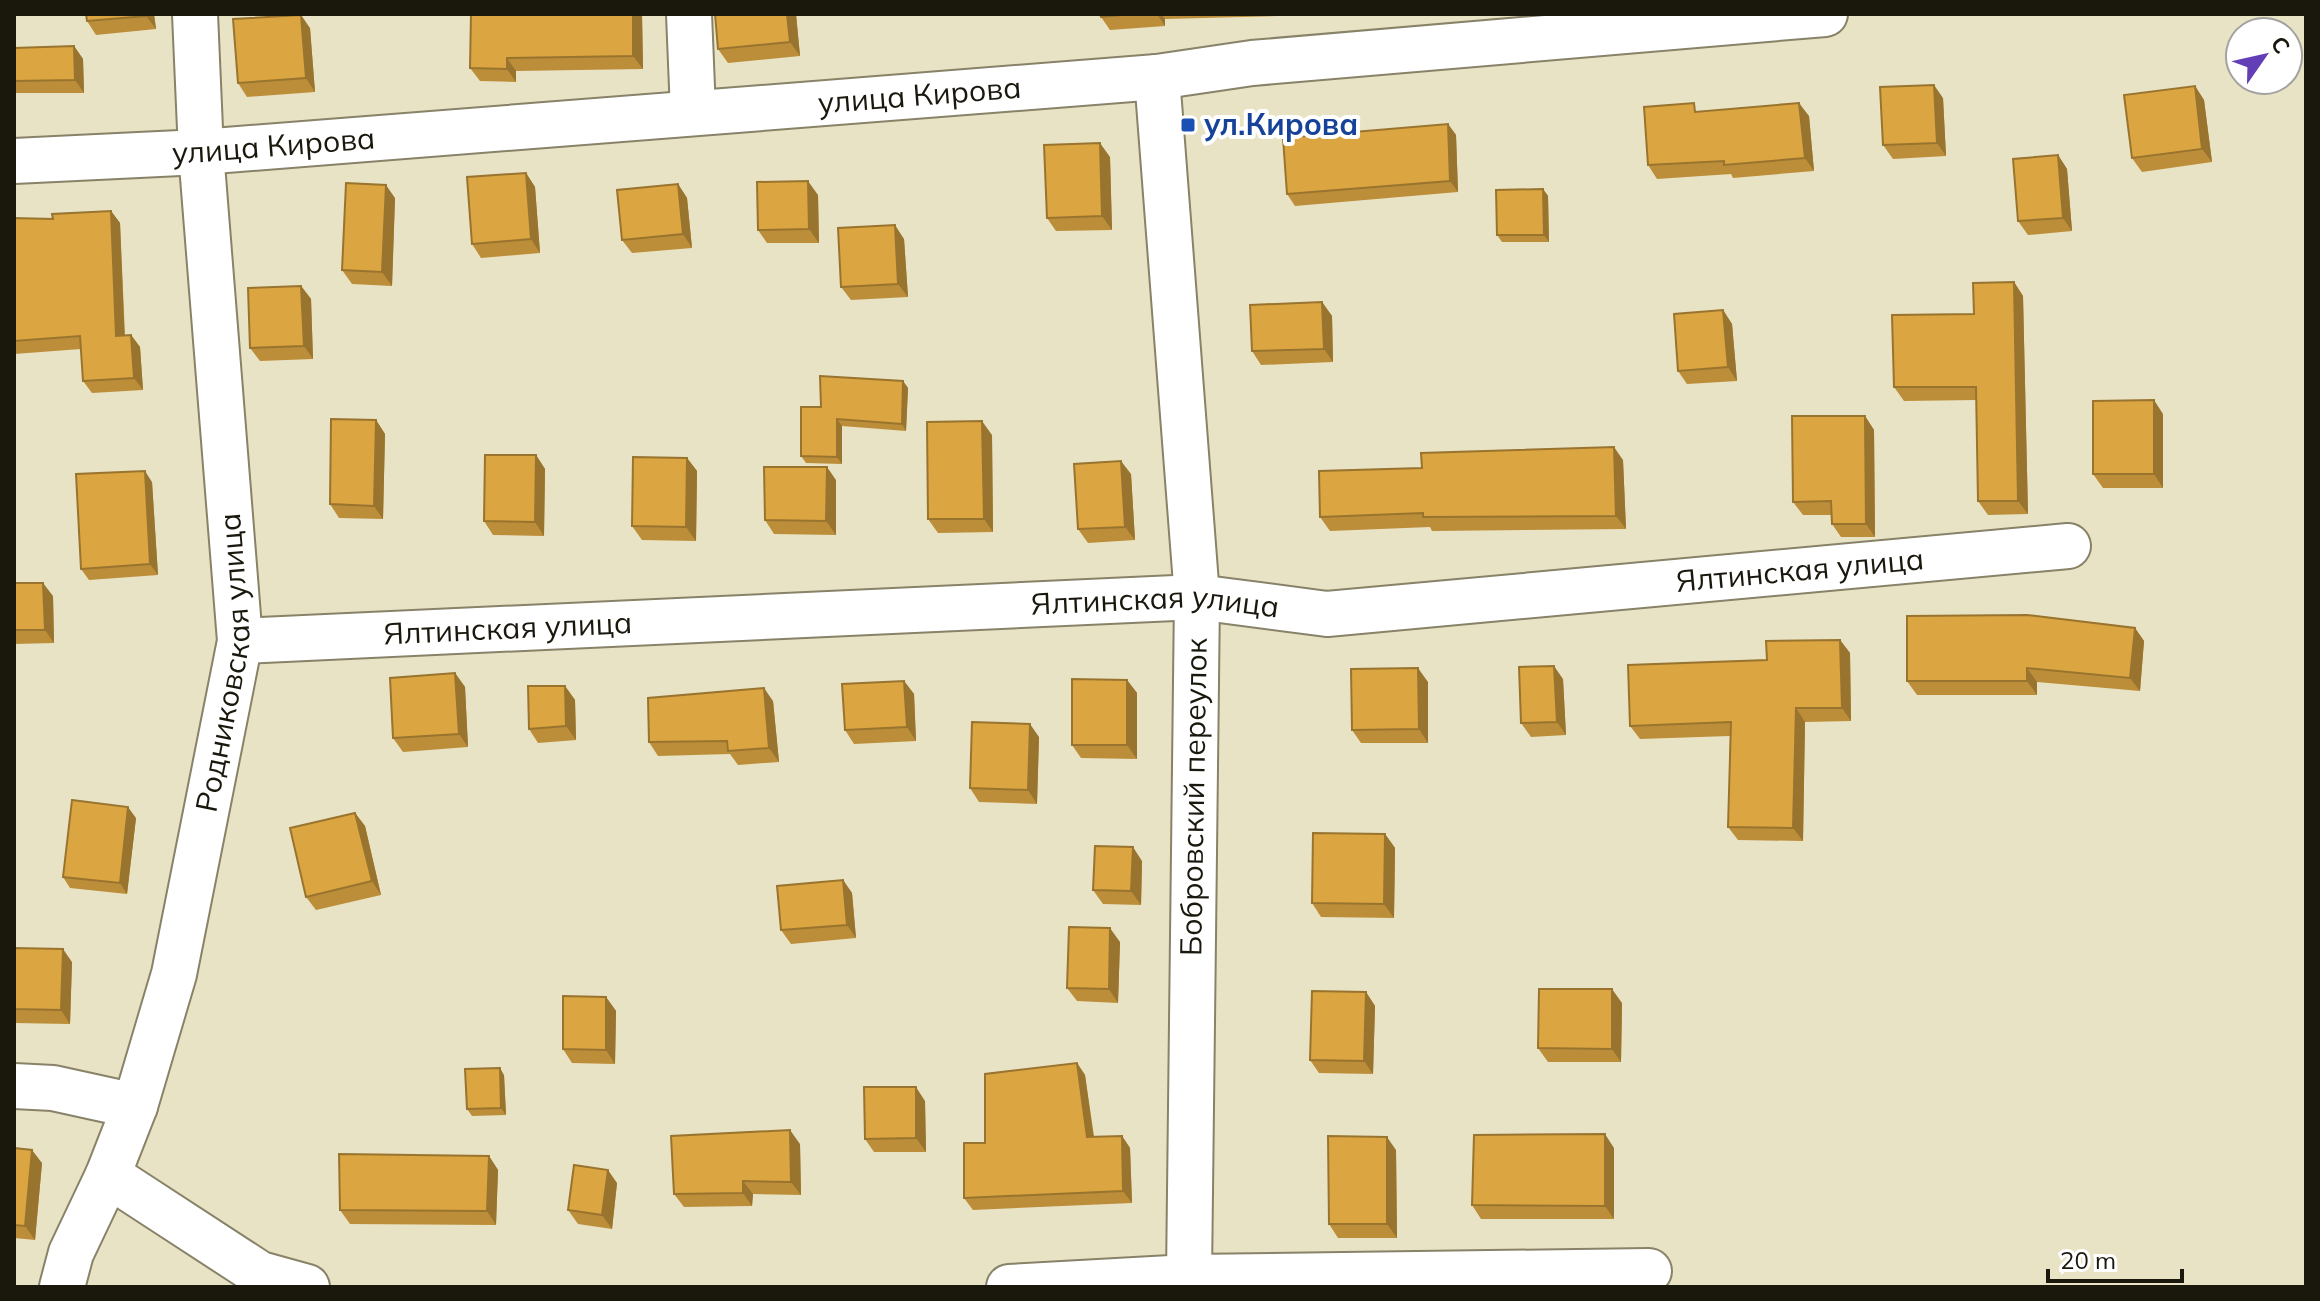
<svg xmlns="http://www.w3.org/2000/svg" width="2320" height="1301" viewBox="0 0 2320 1301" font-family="Mulish,sans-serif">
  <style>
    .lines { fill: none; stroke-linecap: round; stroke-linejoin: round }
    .street-casing { stroke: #878268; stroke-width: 48 }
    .street { stroke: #fff; stroke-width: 44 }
    .wall { fill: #bc8e39 }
    .shaded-wall { fill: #99742e }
    .building { fill: #dba542; stroke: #99742e; stroke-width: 2 }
    .transit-dot { fill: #1a4fb4; stroke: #fff; stroke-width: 3 }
    .labels { text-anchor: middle; stroke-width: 8; stroke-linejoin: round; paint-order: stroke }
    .street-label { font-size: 30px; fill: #1a170d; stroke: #fff }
    .transit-label { font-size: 30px; font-weight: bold; fill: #164399; stroke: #fff; text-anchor: start }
  </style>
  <rect width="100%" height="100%" fill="#e9e3c6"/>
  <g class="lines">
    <defs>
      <g id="street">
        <path d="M689,14l4,98"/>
        <path d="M1157,77l40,520 -8,680"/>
        <path id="s1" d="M14,161l187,-9 956,-75 95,-14 573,-49"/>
        <path id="s2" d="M240,641l957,-44 130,17 741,-68"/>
        <path d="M14,1086l39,2 82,18"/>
        <path d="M108,1175l152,99 47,13"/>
        <path id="s3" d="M62,1287l9,-34 37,-78 27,-69 39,-132 66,-333 -39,-489 -6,-138"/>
        <path d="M1009,1287l180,-10 460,-6"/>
      </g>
    </defs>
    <use href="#street" class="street-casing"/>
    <use href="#street" class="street"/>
  </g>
  <path class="wall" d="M86,14h68l2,15 -60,6 -9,-14z
    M642,14l1,55 -127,2v11l-36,-1 -10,-13z
    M796,14l4,42 -72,7 -10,-14z
    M1100,14h178l1,2 -114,3v7l-55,4 -9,-13z
    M310,28l5,64 -68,5 -9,-14z
    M14,44l3,4 57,-2 9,13 1,34h-70z
    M2195,86l9,14 8,62 -70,10 -10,-14z
    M1943,98l3,58 -53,3 -10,-14z
    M1700,112l109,4 5,55 -81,7 -2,-4 -74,5 -9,-14z
    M1448,124l8,11 2,57 -163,14 -8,-12z
    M2058,155l9,14 5,62 -44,4 -10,-14z
    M1110,157l2,73 -56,1 -9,-13z
    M526,173l9,14 5,66 -59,5 -9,-14z
    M678,184l9,14 5,50 -60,5 -10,-13z
    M1543,189l5,7 1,46h-47l-5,-7z
    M818,195l1,48h-52l-9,-13z
    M395,198l-3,88 -40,-2 -10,-14z
    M111,211l9,12 5,112h6l9,12 3,43 -51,3 -9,-12 -2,-32 -67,5v-136l39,1z
    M904,239l4,58 -57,3 -10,-13z
    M2014,282l9,14 5,218 -40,1 -10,-14 -2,-101 -72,1 -10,-14z
    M301,286l10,13 2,60 -53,2 -10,-13z
    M1322,302l10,14 1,46 -72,3 -9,-14z
    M1723,310l9,14 5,57 -50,3 -9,-13z
    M903,381l5,7 -2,43 -64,-5v38l-36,-1 -5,-7 20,-49z
    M2163,414v74h-60l-10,-14z
    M1865,416l9,14 1,107h-34l-9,-13 -1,-9h-28l-10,-13z
    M376,420l9,14 -2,85 -44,-1 -9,-14z
    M992,435l1,97 -55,1 -10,-14z
    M536,455l9,14 -1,67 -51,-1 -9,-14z
    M687,458l10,13 -1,70 -54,-1 -10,-14z
    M1623,460l3,69 -194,2 -2,-4 -100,4 -10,-14 102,-49z
    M1131,474l4,66 -47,3 -10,-14z
    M836,480v55l-62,-1 -9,-14z
    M152,482l6,93 -69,5 -8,-11z
    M14,583l39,13 1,47 -40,1z
    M2135,628l9,13 -4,50 -103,-9v13h-120l-10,-14z
    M1840,640l10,13 1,68 -46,1 -2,119 -65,-1 -10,-13 2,-91 -90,3 -10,-13 137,-66z
    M455,673l10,14 3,60 -65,5 -10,-14z
    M1563,679l3,56 -35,2 -10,-14z
    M1127,680l10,13v66l-56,-1 -9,-13z
    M904,681l10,13 2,47 -62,3 -9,-14z
    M1428,682v61h-67l-9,-13z
    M565,686l10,14 1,40 -38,3 -9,-14z
    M773,701l6,61 -41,3 -8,-11 -72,2 -9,-14z
    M1039,737l-2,67 -58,-2 -9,-14z
    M355,813l10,13 16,69 -65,15 -10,-13z
    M136,818l-9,76 -57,-6 -7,-11z
    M1385,834l10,14 -1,70 -73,-1 -9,-14z
    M1142,861l-1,44 -38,-1 -10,-14z
    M843,880l9,13 4,45 -65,6 -10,-14z
    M1120,942l-2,61 -41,-2 -10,-13z
    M14,948l58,14 -2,62 -56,-1z
    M1366,992l9,14 -2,68 -54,-1 -9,-13z
    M606,997l10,14 -1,53 -43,-1 -9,-14z
    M1622,1003l-1,59h-73l-10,-14z
    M1077,1063l8,12 9,61h28l8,12 2,55 -159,7 -9,-12 21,-55z
    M504,1075l2,40 -34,1 -5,-7z
    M925,1101l1,51h-52l-9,-13z
    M800,1144l1,51 -48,-1 -1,12 -68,1 -10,-13z
    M14,1148l28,15 -7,77 -21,-2z
    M1614,1148v71h-133l-9,-14z
    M1396,1150l1,88h-59l-9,-14z
    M489,1156l9,14 -2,55 -146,-1 -10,-14z
    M617,1183l-5,46 -34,-5 -10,-14z"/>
  <path class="shaded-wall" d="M146,14h8l2,15 -10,-13z
    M633,14h9l1,55 -10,-13z
    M787,14h9l4,42 -10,-14z
    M1157,14h4l4,5v7z
    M301,15l9,13 5,64 -9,-14z
    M74,46l9,13 1,34 -9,-13z
    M507,58l9,13v11l-9,-13z
    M1934,85l9,13 3,58 -9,-13z
    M2195,86l9,14 8,62 -10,-13z
    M1799,103l10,13 5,55 -9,-13z
    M1448,124l8,11 2,57 -8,-11z
    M1100,143l10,14 2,73 -10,-14z
    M2058,155l9,14 5,62 -9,-13z
    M526,173l9,14 5,66 -9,-14z
    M808,181l10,14 1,48 -10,-14z
    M678,184l9,14 5,50 -9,-14z
    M386,185l9,13 -3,88 -10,-14z
    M1543,189l5,7 1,46 -5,-7z
    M111,211l9,12 5,125 -9,-12z
    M895,225l9,14 4,58 -10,-13z
    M2014,282l9,14 5,218 -10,-13z
    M301,286l10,13 2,60 -9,-13z
    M1322,302l10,14 1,46 -9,-13z
    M1723,310l9,14 5,57 -9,-14z
    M131,335l9,12 3,43 -9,-12z
    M903,381l5,7 -2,43 -4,-7z
    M2154,400l9,14v74l-9,-14z
    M1865,416l9,14 1,107 -9,-13z
    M837,419l5,7v38l-5,-7z
    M376,420l9,14 -2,85 -9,-13z
    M982,421l10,14 1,97 -9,-13z
    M1614,447l9,13 3,69 -10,-13z
    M536,455l9,14 -1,67 -9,-14z
    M687,458l10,13 -1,70 -10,-14z
    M1121,461l10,13 4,66 -10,-13z
    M827,467l9,13v55l-10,-14z
    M145,471l7,11 6,93 -8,-11z
    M43,583l10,13 1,47 -9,-13z
    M2135,628l9,13 -4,50 -10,-13z
    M1840,640l10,13 1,68 -9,-13z
    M1554,666l9,13 3,56 -9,-13z
    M1418,668l10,14v61l-9,-14z
    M2027,668l10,14v13l-10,-14z
    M455,673l10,14 3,60 -9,-13z
    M1127,680l10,13v66l-10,-14z
    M904,681l10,13 2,47 -9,-14z
    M565,686l10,14 1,40 -10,-14z
    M764,688l9,13 6,61 -10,-14z
    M1796,708l9,14 -2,119 -10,-13z
    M1030,724l9,13 -2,67 -9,-14z
    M128,807l8,11 -9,76 -7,-11z
    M355,813l10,13 16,69 -9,-14z
    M1385,834l10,14 -1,70 -10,-14z
    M1133,847l9,14 -1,44 -10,-14z
    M843,880l9,13 4,45 -9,-13z
    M1110,928l10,14 -2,61 -9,-14z
    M63,949l9,13 -2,62 -9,-14z
    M1612,989l10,14 -1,59 -9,-13z
    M1366,992l9,14 -2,68 -9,-13z
    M606,997l10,14 -1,53 -9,-14z
    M1077,1063l8,12 10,73 -8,-11z
    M500,1068l4,7 2,40 -5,-7z
    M916,1087l9,14 1,51 -10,-14z
    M790,1130l10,14 1,51 -10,-13z
    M1605,1134l9,14v71l-9,-13z
    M1122,1136l8,12 2,55 -9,-12z
    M1387,1137l9,13 1,88 -10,-14z
    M32,1150l10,13 -7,77 -10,-14z
    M489,1156l9,14 -2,55 -9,-14z
    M608,1170l9,13 -5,46 -10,-14z
    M743,1181l10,13 -1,12 -9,-13z"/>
  <path class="building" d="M86,14h60v2l-59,5z
    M471,14h162v42l-126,2v11l-37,-1z
    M715,14h72l3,28 -72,7z
    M1100,14h34l-33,3z
    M301,15l5,63 -68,5 -5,-64z
    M74,46l1,34 -61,1v-33z
    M1934,85l3,58 -54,2 -3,-58z
    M2195,86l7,63 -70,9 -8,-63z
    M1694,103l1,9 104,-9 6,55 -81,7v-4l-76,4 -4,-58z
    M1448,124l2,57 -163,13 -4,-56z
    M1100,143l2,73 -55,2 -3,-73z
    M2058,155l5,63 -45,3 -5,-62z
    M526,173l5,66 -59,5 -5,-67z
    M808,181l1,48 -51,1 -1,-48z
    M346,183l40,2 -4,87 -40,-2z
    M678,184l5,50 -61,6 -5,-50z
    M1543,189l1,46h-47l-1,-45z
    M111,211l5,125 15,-1 3,43 -51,3 -3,-45 -66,5v-123l39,1 -1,-5z
    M895,225l3,59 -57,3 -3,-59z
    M2014,282l4,219h-40l-2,-114h-82l-2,-72 82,-1 -1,-31z
    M301,286l3,60 -54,2 -2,-60z
    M1322,302l2,47 -72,2 -2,-46z
    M1723,310l5,57 -50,4 -4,-57z
    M820,376l83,5 -1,43 -65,-5v38l-36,-1v-49h20z
    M2154,400v74h-61v-73z
    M1792,416h73l1,108h-34l-1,-23 -38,1z
    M331,419l45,1 -2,86 -44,-2z
    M982,421l2,98h-56l-1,-97z
    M1614,447l2,69 -193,1v-4l-103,4 -1,-46 103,-3 -1,-15z
    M485,455h51l-1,67 -51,-1z
    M633,457l54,1 -1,69 -54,-1z
    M1121,461l4,66 -47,2 -4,-65z
    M764,467h63l-1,54 -61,-1z
    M145,471l5,93 -69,5 -5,-95z
    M14,583h29l2,47h-31z
    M2027,615l108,13 -5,50 -103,-10v13h-120v-65z
    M1840,640l2,68h-46l-3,120 -65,-1 3,-105 -101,4 -2,-61 139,-5 -1,-19z
    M1554,666l3,56 -36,1 -2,-56z
    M1418,668l1,61 -67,1 -1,-61z
    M455,673l4,61 -66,4 -3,-60z
    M1072,679l55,1v65h-55z
    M904,681l3,46 -62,3 -3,-46z
    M528,686h37l1,40 -37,3z
    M764,688l5,60 -41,3 -1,-10 -78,1 -1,-44z
    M972,722l58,2 -2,66 -58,-2z
    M72,800l56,7 -8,76 -57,-6z
    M355,813l17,68 -66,16 -16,-69z
    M1313,833l72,1 -1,70 -72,-1z
    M1095,846l38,1 -2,44 -38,-1z
    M843,880l4,45 -66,5 -4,-44z
    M1069,927l41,1 -1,61 -42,-1z
    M14,948l49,1 -2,61 -47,-1z
    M1539,989h73v60l-74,-1z
    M1312,991l54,1 -2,69 -54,-1z
    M563,996l43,1v53l-43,-1z
    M1077,1063l10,74 35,-1 1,55 -159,7v-55h21v-69z
    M500,1068l1,40 -34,1 -2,-40z
    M864,1087h52v51l-51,1z
    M790,1130l1,52 -48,-1v12l-69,1 -3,-58z
    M1605,1134v72l-133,-1 2,-70z
    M1328,1136l59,1v87h-58z
    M14,1148l18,2 -7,76 -11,-1z
    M339,1154l150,2 -2,55 -147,-1z
    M574,1165l34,5 -6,45 -34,-5z"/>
  <rect class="transit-dot" x="1180" y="117" width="16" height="16" rx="4"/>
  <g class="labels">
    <g class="street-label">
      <text dy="10" stroke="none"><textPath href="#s1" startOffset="908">улица Кирова</textPath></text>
      <text dy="10" stroke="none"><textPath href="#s1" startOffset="260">улица Кирова</textPath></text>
      <text dy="10" stroke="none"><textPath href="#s2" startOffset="1564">Ялтинская улица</textPath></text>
      <text dy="10" stroke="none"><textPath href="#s2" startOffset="916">Ялтинская улица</textPath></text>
      <text dy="10" stroke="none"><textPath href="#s2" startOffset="268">Ялтинская улица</textPath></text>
      <text dy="10" stroke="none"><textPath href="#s3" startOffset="650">Родниковская улица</textPath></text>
      <text transform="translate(1194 797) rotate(-89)" y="10">Бобровский переулок</text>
    </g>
    <g class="transit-label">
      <text x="1204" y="135">ул.Кирова</text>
    </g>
  </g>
  <rect width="2320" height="1301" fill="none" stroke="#1a170d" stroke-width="32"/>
  <g transform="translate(2264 56) rotate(56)"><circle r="38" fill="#ffffff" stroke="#a3a29e" stroke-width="2"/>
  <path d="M0-6L14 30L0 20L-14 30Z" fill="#623eb7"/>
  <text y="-12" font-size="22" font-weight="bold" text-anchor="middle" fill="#1a170d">С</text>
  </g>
  <path d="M2048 1269v12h134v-12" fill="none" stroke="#1a170d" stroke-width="4"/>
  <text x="2060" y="1269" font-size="24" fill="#1a170d" stroke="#ffffff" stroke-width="6" paint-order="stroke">20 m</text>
</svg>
